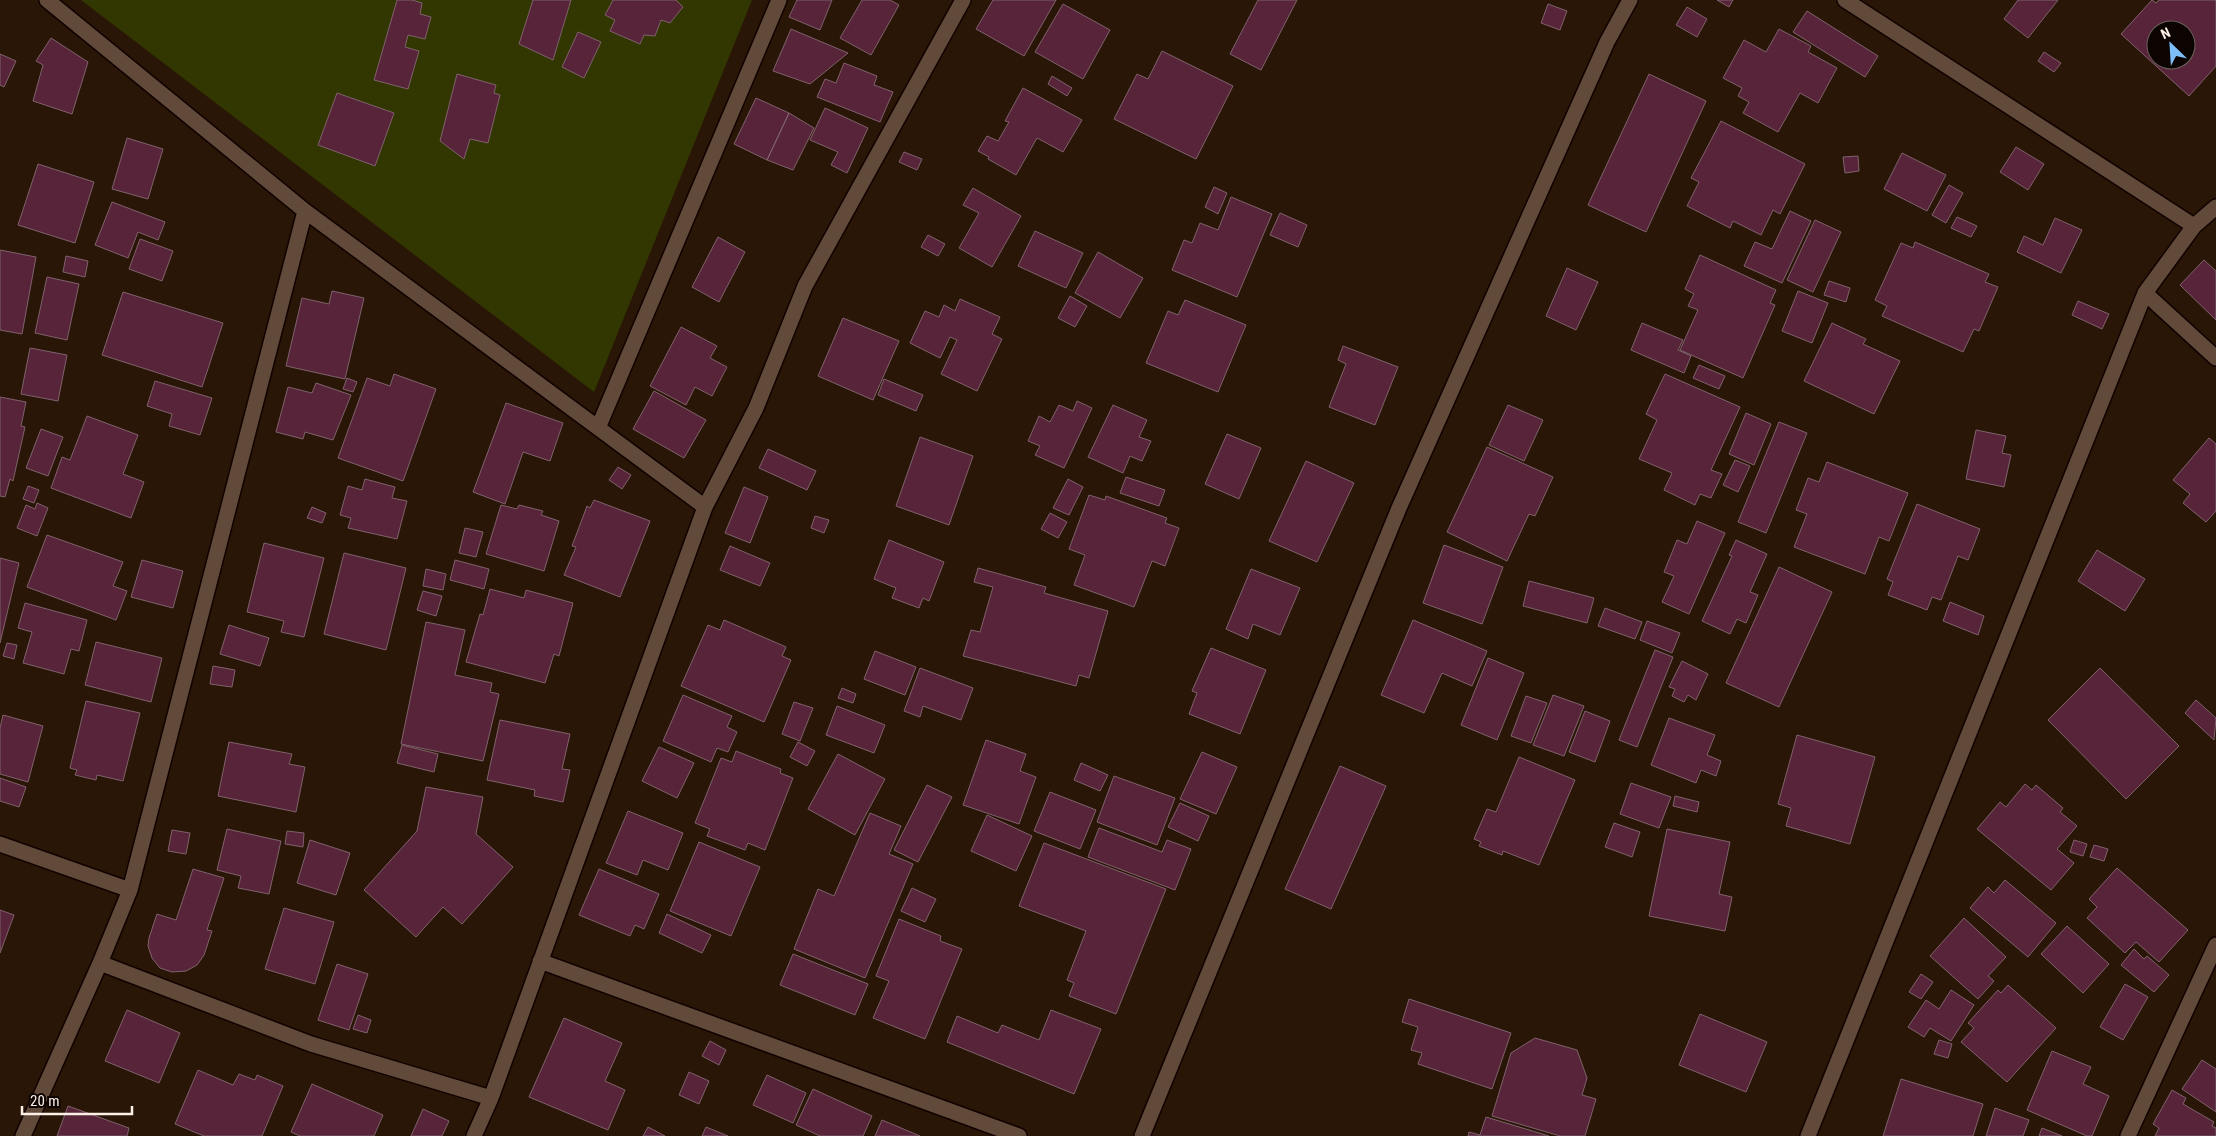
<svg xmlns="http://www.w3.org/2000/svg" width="2216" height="1136" viewBox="0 0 2216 1136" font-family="'Roboto Condensed',sans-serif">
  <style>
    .green { fill: #323701 }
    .building { fill: #57243a; stroke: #7f626c; fill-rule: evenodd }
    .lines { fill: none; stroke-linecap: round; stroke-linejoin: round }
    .street-casing { stroke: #110200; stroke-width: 18 }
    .secondary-casing { stroke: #110200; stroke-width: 18 }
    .street { stroke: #614a3a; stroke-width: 15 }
    .secondary { stroke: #614a3a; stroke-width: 15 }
  </style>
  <rect width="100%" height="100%" fill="#291606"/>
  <path class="green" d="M81,0h671l-158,392z"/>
  <path class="building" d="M397,0h15l10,3 -2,11 11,3 -6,22 -17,-4 -3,12 14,4 -11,38 -34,-9z
    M533,0h38l-18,60 -34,-16z
    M613,0h63l7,7 -13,16 -9,-3 -6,16 -11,-1 -4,9 -30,-13 5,-11 -10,-5z
    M797,0h35l-12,30 -31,-13z
    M862,0h28l9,5 -28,50 -31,-17z
    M993,0h63l-32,56 -48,-27z
    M1258,0h39l-36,70 -31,-16z
    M1717,0h16l-4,7z
    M2018,0h40l-30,38 -24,-19z
    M2152,0l4,3 3,-3h57v66l-27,30 -68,-62zM2156,30h30v30h-30z
    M1063,4l47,26 -27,49 -48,-27z
    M1548,4l19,7 -7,19 -19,-7z
    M1687,7l20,12 -10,18 -21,-12z
    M1807,11l71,45 -13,21 -72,-45z
    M791,29l57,24 -38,31 -37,-13z
    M1779,29l32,17 -3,6 29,16 -19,35 -18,-10 -22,39 -35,-19 6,-11 -11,-6 4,-8 -19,-10 21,-38 22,12z
    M578,32l23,10 -17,36 -22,-11z
    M51,38l37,24 -16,52 -39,-13 10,-36 -7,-4z
    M1162,51l71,35 -37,73 -82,-40 23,-45 11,5z
    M2044,52l17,11 -7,9 -16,-11z
    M0,54l16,7 -12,26 -4,-2z
    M844,63l33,13 -3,9 19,7 -13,30 -63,-25 8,-18 11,4z
    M457,74l39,11 -2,8 6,2 -12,48 -18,-4 -6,20 -24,-18z
    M1649,74l57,27 -60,131 -58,-27z
    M1052,76l20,12 -5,8 -19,-12z
    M1023,88l59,32 -19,32 -26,-14 -21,37 -28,-16 1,-2 -11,-6 9,-15 11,5 11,-19 -4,-1z
    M337,93l57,20 -19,53 -57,-21z
    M756,98l33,15 -22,47 -33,-16z
    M825,108l43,20 -21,45 -16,-8 7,-13 -28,-12z
    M789,113l25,15 -21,42 -26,-10z
    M1721,121l84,43 -25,50 -7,-4 -12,25 -28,-14 -3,7 -43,-22 12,-24 -8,-4z
    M127,138l36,11 -15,50 -36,-10z
    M2016,147l28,17 -16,26 -28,-18z
    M904,152l18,7 -5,11 -18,-8z
    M1902,153l44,22 -19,36 -43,-22z
    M1858,156l1,15 -14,2 -2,-16z
    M38,164l56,18 -19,61 -57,-18z
    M1949,185l14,8 -17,30 -14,-8z
    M1214,187l13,6 -9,21 -13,-7z
    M973,188l48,28 -29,51 -33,-19 20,-35 -16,-8z
    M1231,197l41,17 -35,83 -65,-27 12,-30 8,3 8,-20 18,7z
    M112,202l53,20 -7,18 -20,-8 -10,26 -33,-13z
    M1790,211l21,10 -29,62 -38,-17 11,-24 17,7z
    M1280,213l27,12 -9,22 -28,-12z
    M1957,217l20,9 -6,11 -20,-9z
    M2055,218l27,12 -21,43 -44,-21 7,-16 19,9z
    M1815,220l26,12 -28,60 -26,-12z
    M1035,231l48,22 -17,35 -48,-22z
    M928,235l17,9 -7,12 -17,-9z
    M718,237l27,15 -26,50 -27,-15z
    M140,239l33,12 -11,30 -33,-12z
    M1915,242l74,32 -4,8 13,5 -19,44 -5,-2 -11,23 -81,-36 5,-10 -12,-6 26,-57 12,5z
    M0,250l36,7 -14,77 -22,-4z
    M1098,252l45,26 -23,40 -45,-25z
    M1700,255l76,35 -6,13 5,2 -32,73 -63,-28 18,-40 -10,-4 6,-12 -9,-5z
    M66,256l22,5 -3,16 -22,-5z
    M2204,260l12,11v49l-36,-35z
    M1567,268l31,14 -22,48 -30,-14z
    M47,277l32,7 -12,56 -32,-7z
    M1829,281l21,7 -4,14 -22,-7z
    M332,291l32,7 -19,81 -59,-13 16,-68 27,6z
    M1798,291l30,12 -16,40 -30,-12z
    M123,292l100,31 -21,64 -100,-32z
    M1070,296l17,10 -12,21 -17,-9z
    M960,299l40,18 -8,17 10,5 -25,52 -36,-17 16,-34 -7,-3 -10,21 -30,-15 15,-32 14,6 5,-12 11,6z
    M1185,300l61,25 -28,67 -72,-29 22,-52 10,4z
    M2078,301l31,13 -7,15 -30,-14z
    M843,318l56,23 -26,59 -55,-24z
    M1642,323l41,17 -5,10 13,6 -7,17 -53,-23z
    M1832,323l34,16 -3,5 37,17 -26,53 -70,-33z
    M681,327l36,19 -7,12 17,9 -15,29 -17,-9 -9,18 -36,-19z
    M1343,346l55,21 -23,58 -46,-18 17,-43 -8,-4z
    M30,348l37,7 -9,46 -37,-7z
    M1699,365l26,11 -6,13 -26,-11z
    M394,374l42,15 -33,92 -65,-23 29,-80 23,8z
    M1665,374l75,33 -29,63 11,4 -11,24 -11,-4 -5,11 -31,-15 8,-17 -33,-14 18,-39 -11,-6z
    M347,378l10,4 -4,10 -10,-3z
    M884,379l39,16 -7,16 -38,-16z
    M155,381l57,17 -12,37 -31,-9 3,-12 -25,-8z
    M316,383l35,12 -18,45 -28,-8 -2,7 -27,-7 12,-45 24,6z
    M654,391l52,29 -22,38 -51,-29z
    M0,397l26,5 -5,24 4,1 -12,54 -3,-2 -5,18 -5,-1z
    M1077,401l15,7 -28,60 -29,-13 5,-9 -12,-5 11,-25 11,6 9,-17 14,6z
    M506,403l57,20 -13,38 -27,-9 -18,52 -32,-12z
    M1113,405l34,15 -8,17 12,4 -9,20 -12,-5 -7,17 -35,-16z
    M1508,405l35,15 -19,41 -35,-16z
    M1746,413l25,11 -17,41 -25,-11z
    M87,416l51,19 -15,39 21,8 -13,36 -80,-30 11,-31 8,3z
    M1779,422l28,11 -41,100 -28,-11z
    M41,429l22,8 -15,39 -22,-8z
    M1976,430l30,6 -4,17 9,2 -7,32 -38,-8z
    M1227,434l34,14 -22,51 -34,-15z
    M920,437l53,19 -24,69 -53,-19z
    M2209,438l7,6v67l-10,11 -23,-19 7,-9 -17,-14z
    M1487,447l66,30 -18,39 -6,-2 -22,47 -60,-29z
    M768,449l48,22 -9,19 -48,-22z
    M1735,460l15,6 -12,26 -15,-7z
    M1306,461l48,22 -37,79 -48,-21z
    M1827,462l81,31 -19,48 -10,-4 -14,37 -71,-27 13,-33 -11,-4 12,-32 11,4z
    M618,467l13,8 -9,14 -13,-9z
    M1126,477l39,13 -6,16 -39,-13z
    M365,479l30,8 -3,11 15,3 -10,38 -49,-11 3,-10 -11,-3 8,-29 14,4z
    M1068,479l15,8 -14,28 -16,-7z
    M28,486l11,4 -5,13 -11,-4z
    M744,487l24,10 -18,46 -25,-10z
    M1089,495l16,5 1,-4 61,22 -2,5 14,5 -14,38 -13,-5 -18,46 -60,-22 11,-30 -16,-6z
    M594,500l56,21 -30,76 -56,-22 12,-28 -4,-1 15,-40 3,2z
    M37,503l11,5 -11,28 -20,-8 9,-23 9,4z
    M1917,504l63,25 -12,31 -10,-4 -17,44 -9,-3 -5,13 -39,-15 5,-13 -6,-3z
    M501,505l16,4 2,-4 24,6 -2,4 18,6 -15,50 -58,-17z
    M312,507l14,6 -4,10 -15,-5z
    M1050,513l17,9 -9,16 -17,-9z
    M815,516l14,4 -5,13 -13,-5z
    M1697,521l28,12 -36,81 -27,-12 12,-26 -10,-4 13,-32 10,4z
    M465,528l18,4 -7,25 -17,-4z
    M47,535l76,27 -10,24 14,5 -11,29 -89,-33z
    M889,540l55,22 -15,39 -6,-3 -4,10 -27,-10 4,-10 -22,-9z
    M1736,540l31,14 -17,38 8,3 -12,28 -9,-4 -7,15 -28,-13 30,-65 -3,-1z
    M264,543l60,15 -20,79 -23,-5 3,-11 -37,-9z
    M1444,545l59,22 -21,57 -59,-21z
    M730,546l40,17 -10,23 -40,-16z
    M2097,550l48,29 -20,32 -47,-30z
    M344,553l62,15 -20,82 -62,-16z
    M0,558l19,5 -19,80z
    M142,560l41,11 -10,37 -42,-11z
    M455,560l34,9 -5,20 -34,-9z
    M1779,567l53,25 -53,115 -53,-24z
    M978,568l68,19 -2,6 64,18 -19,67 -10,-3 -3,11 -113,-30 8,-26 9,2 13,-45 -19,-5z
    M426,569l20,5 -3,16 -20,-4z
    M1251,569l49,19 -20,47 -27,-11 -5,15 -22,-10z
    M1529,581l65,17 -7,25 -64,-17z
    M490,589l34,9 2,-8 47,13 -14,53 -5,-2 -9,29 -79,-21 14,-48 3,1z
    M423,591l19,5 -6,20 -19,-6z
    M1950,602l34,14 -6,19 -35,-14z
    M25,603l62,17 -8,31 -8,-2 -7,25 -41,-11 9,-31 -14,-4z
    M1605,608l37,14 -7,17 -37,-13z
    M724,620l62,27 -4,9 9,4 -27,62 -83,-36 27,-61 12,5z
    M1413,620l74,31 -15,35 -30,-13 -18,40 -43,-18z
    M1647,621l33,12 -8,20 -32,-13z
    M426,622l39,8 -10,45 37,8 -2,9 9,2 -16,67 -82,-17z
    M229,625l40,13 -9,28 -40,-12z
    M96,642l66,16 -11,44 -66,-17z
    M7,643l10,2 -3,14 -11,-3z
    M1211,648l55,22 -26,64 -51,-20 8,-21 -5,-2z
    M1655,650l18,7 -36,90 -18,-7z
    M875,651l41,16 -11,28 -41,-16z
    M1488,658l36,15 -27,67 -36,-15z
    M1682,661l26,13 -12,26 -8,-5 -4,7 -12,-6 3,-7 -6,-2z
    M213,666l22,4 -3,17 -22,-3z
    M920,668l53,20 -12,32 -38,-14 -3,11 -16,-6z
    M2100,668l79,78 -53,53 -78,-79z
    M842,688l14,6 -3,9 -15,-5z
    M683,695l49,21 -5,11 10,5 -9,20 -11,-4 -6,14 -48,-21z
    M1553,695l31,11 -20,50 -31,-11z
    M1526,696l21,7 -16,40 -20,-7z
    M2196,700l20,18 -2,22 -29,-27z
    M86,701l54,12 -17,68 -26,-6 -1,5 -21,-5 2,-5 -7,-2z
    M794,702l19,6 -13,33 -18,-7z
    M837,706l48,19 -11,28 -48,-18z
    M1585,711l25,10 -15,41 -26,-10z
    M3,715l40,11 -15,56 -28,-8v-46z
    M1669,718l46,17 -8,20 14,6 -5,15 -15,-6 -5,13 -45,-18z
    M500,720l70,14 -8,35 8,1 -7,32 -29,-6 1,-6 -48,-10z
    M1797,735l78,22 -25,87 -64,-18 5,-18 -13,-4z
    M986,740l40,14 -6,17 16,6 -17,47 -56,-19z
    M229,742l63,12 -3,10 16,3 -9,45 -78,-16z
    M798,742l17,9 -8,15 -17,-9z
    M402,745l36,9 -4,18 -37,-9z
    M659,747l35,16 -17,35 -35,-17z
    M736,751l45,18 -1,4 13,5 -28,72 -17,-7 -3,7 -38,-14 3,-7 -15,-6 26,-65 11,4z
    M1202,752l35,15 -21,47 -36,-15z
    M838,754l47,25 -30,56 -47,-26z
    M1519,757l56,23 -36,85 -36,-14 -1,4 -23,-9 2,-4 -7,-3 13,-30 9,3z
    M1081,763l27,12 -8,16 -26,-11z
    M1340,766l46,20 -55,123 -46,-20z
    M1114,776l61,22 -18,47 -60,-23z
    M0,778l26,9 -7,20 -19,-6z
    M1631,783l40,14 -12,31 -39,-14z
    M2025,784l7,6 4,-5 27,23 -3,4 17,14 -20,23 17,14 -23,27 -74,-61 23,-27 6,5z
    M927,785l25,12 -34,65 -24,-12z
    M426,787l57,10 -7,37 37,33 -51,57 -19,-17 -27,30 -52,-47 53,-59z
    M1050,792l46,18 -16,39 -46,-18z
    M1675,796l24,6 -2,10 -24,-6z
    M1180,803l29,13 -11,25 -30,-14z
    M628,811l55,22 -15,37 -25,-10 -6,15 -31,-12z
    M870,813l31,13 -12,28 24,10 -48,114 -71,-29 24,-60 16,7z
    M987,815l45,21 -16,35 -45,-20z
    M1614,823l26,9 -8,25 -27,-10z
    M1099,828l63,24 5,-12 24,9 -16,41 -87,-33z
    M227,829l54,12 -12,53 -31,-6 3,-12 -24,-6z
    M1667,829l63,13 -11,52 13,3 -7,34 -76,-15z
    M172,830l18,3 -4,21 -18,-3z
    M287,831l17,2 -1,14 -18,-3z
    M310,840l40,13 -14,42 -39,-12z
    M2074,840l13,4 -4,12 -13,-4z
    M699,842l61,25 -29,69 -61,-25z
    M1044,843l122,46 -50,125 -47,-18 5,-13 -7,-3 19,-49 -67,-25z
    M2094,845l14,4 -4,12 -14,-4z
    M2117,868l71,62 -29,32 -23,-20 -11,11 -38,-35 10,-11 -8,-8z
    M193,869l31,9 -17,52 5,1 -8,24 -7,10 -11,6 -14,1 -12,-4 -8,-10 -4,-12 1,-8 8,-24 19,6z
    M599,869l60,25 -15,35 -9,-4 -5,11 -51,-21z
    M2005,880l51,43 -28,34 -58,-49 18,-21 6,6z
    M912,888l24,11 -11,23 -24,-11z
    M284,908l50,14 -19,62 -50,-15z
    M0,910l14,5 -14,38z
    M667,914l44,21 -9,18 -43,-20z
    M1964,918l42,39 -18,19 6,5 -16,18 -48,-43z
    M899,919l42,17 -1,5 22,8 -37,90 -52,-21 16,-37 -13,-5z
    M2067,926l42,38 -26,29 -42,-39z
    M2134,949l10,10 3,-3 22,19 -15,17 -33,-27z
    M793,954l75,30 -13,31 -75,-30z
    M337,964l31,10 -19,56 -31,-10z
    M1921,974l12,8 -12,17 -12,-7z
    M2125,984l23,13 -25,43 -23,-13z
    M2008,985l48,43 -49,54 -46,-40 13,-14 -6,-5 30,-33 3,3z
    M1951,990l23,15 -23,36 -21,-13 -6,9 -16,-10 18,-27 13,9z
    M1409,999l102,34 -19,56 -74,-25 4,-11 -11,-3 7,-23 -16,-5z
    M127,1010l53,23 -21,50 -54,-22z
    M1051,1010l50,19 -27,65 -127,-52 10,-26 41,17 4,-8 37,15z
    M1700,1014l67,28 -21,50 -67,-27z
    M358,1015l13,5 -4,13 -14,-4z
    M564,1018l58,25 -17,38 20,9 -17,40 -79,-33z
    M1535,1038l42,12 10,28 -5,17 14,4 -11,37h-25l-68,-20 19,-63z
    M1939,1040l13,4 -4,14 -14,-4z
    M710,1041l16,9 -7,15 -17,-9z
    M2052,1051l39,16 -8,17 26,12 -17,40h-5l-60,-26z
    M2202,1060l14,9v43l-34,-23z
    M198,1070l35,15 6,-11 16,6 2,-5 26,11 -21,50h-58l-29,-12z
    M689,1072l20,9 -10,23 -20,-9z
    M767,1075l39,18 -13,30 -40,-18z
    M1901,1079l82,25 -10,32h-90z
    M312,1084l71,31 -9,21h-74l-9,-4z
    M813,1089l59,27 -9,20h-43l-24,-11z
    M2172,1090l14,8 -3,6 31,18 -2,4 4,2v8h-61l4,-8 -6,-4z
    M68,1106l61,22 -2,8h-70z
    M1995,1108l34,12 -6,16h-37z
    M423,1109l26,12 -7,15h-31z
    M1486,1117l63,19h-81l1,-4 11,3z
    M882,1120l38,16h-45z
    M648,1127l17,9h-22z
    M706,1127l22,9h-26z
    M2042,1128l20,8h-23z"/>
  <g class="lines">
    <defs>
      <path id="street" d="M47,0l258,211 400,296
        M1845,0l349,226
        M2145,293l71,65
        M598,428l181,-428
        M0,844l130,46
        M540,961l479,175
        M100,963l211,81 180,54
        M23,1136l77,-173 30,-73 175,-679
        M474,1136l17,-38 214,-591 51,-99 49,-122 158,-286
        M1808,1136l337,-843 49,-67 22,-19
        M2128,1136l88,-191"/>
      <path id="secondary" d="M1142,1136l257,-628 208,-466 23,-42"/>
    </defs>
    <use href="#street" class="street-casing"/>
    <use href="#secondary" class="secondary-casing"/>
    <use href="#street" class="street"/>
    <use href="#secondary" class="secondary"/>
  </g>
  <g transform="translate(2171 45) rotate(335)"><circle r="24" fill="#0c0401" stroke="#6d625d"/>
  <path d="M0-4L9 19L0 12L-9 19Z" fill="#7dbef9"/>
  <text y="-8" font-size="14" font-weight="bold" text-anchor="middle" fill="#fef0e6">N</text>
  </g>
  <path d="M22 1106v8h110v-8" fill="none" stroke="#fef0e6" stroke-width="2.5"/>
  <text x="30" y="1106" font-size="15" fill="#fef0e6" stroke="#0c0401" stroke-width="4" paint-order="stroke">20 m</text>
</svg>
